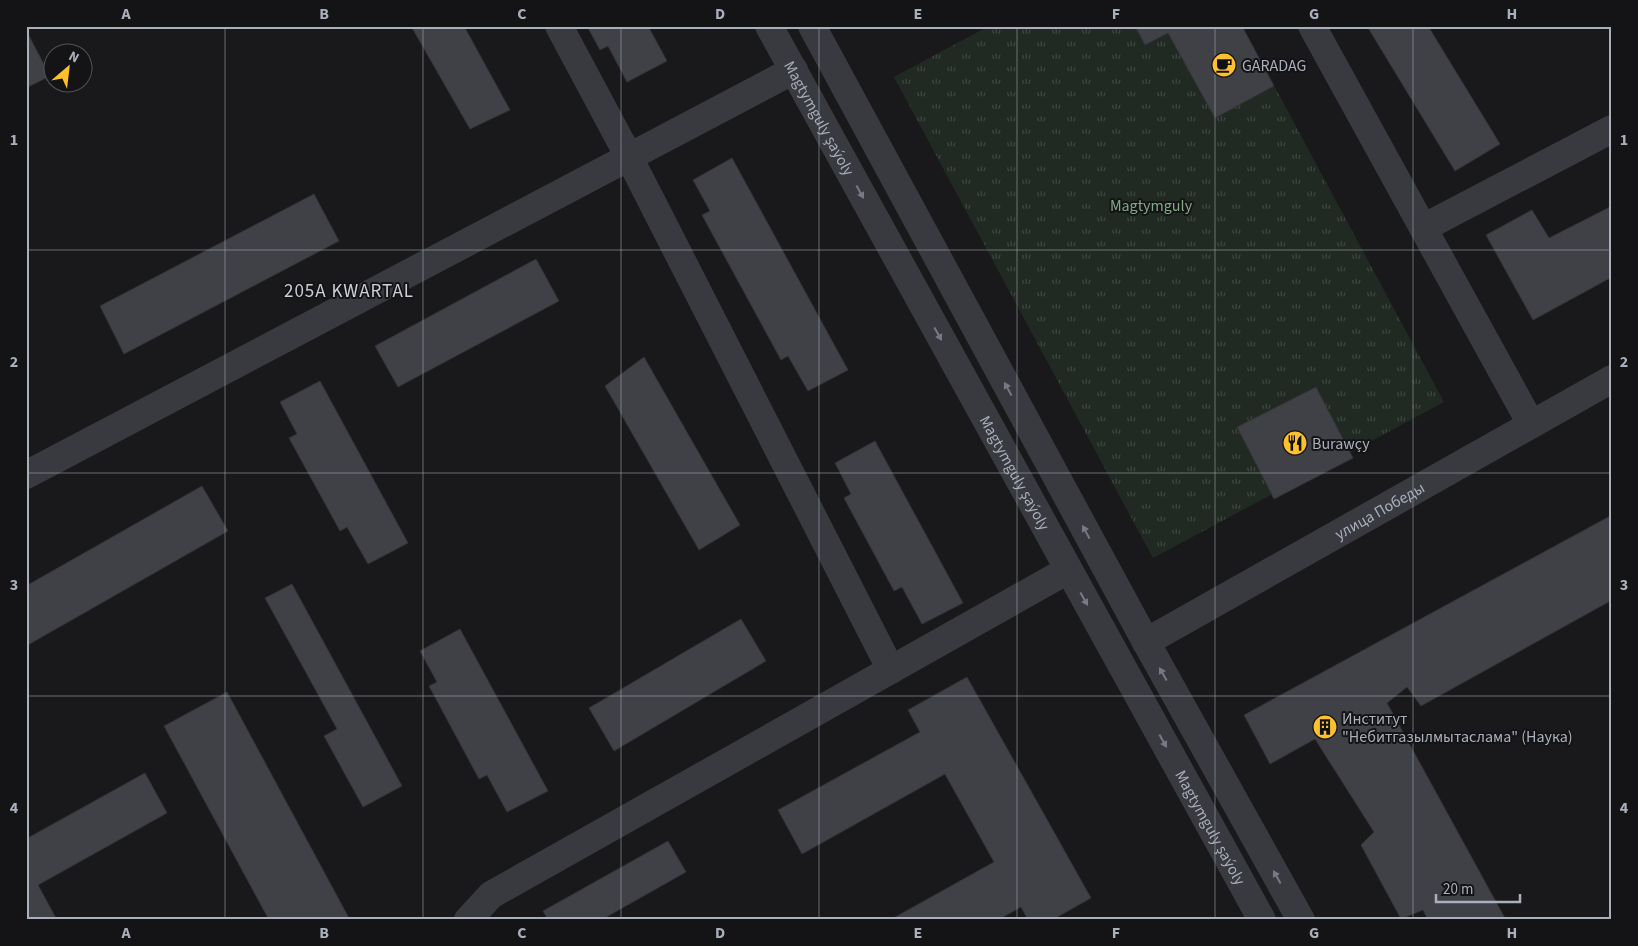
<svg xmlns="http://www.w3.org/2000/svg" width="1638" height="946" viewBox="0 0 1638 946" font-family="'Source Sans 3',sans-serif">
  <style>
    .grass { fill: url(#grass-tufts) }
    .building { fill: #404146; stroke: #333237 }
    .lines { fill: none; stroke-linecap: round; stroke-linejoin: round }
    .minor { stroke: #393a40; stroke-width: 28 }
    .oneway { fill: #777a84 }
    .grid { fill: none; stroke: #aaafbc; stroke-width: 1; stroke-opacity: 0.55 }
    .labels { text-anchor: middle; stroke-width: 4; stroke-linejoin: round; paint-order: stroke }
    .poi-label { font-size: 16px; fill: #aaafbc; stroke: #141416; text-anchor: start }
    .street-label { font-size: 16px; fill: #aaafbc; stroke: #141416 }
    .park-label { font-size: 16px; fill: #80a884; stroke: #141416 }
    .quarter-label { font-size: 19px; letter-spacing: 1px; fill: #cbced7; stroke: #141416 }
    .neatline { fill: none; stroke: #aaafbc; stroke-width: 2 }
    .grid-label { font-size: 16px; text-anchor: middle; font-weight: bold; fill: #aaafbc }
  </style>
  <defs>
    <pattern id="grass-tufts" width="24" height="20" patternUnits="userSpaceOnUse" patternTransform="scale(1.25)"><rect width="24" height="20" fill="#202a22"/><path d="M3 7l-1-3M5 7V3M7 7l1-3M15 17l-1-3M17 17v-4M19 17l1-3" fill="none" stroke="#3e4640"/></pattern>
  </defs>
  <rect width="100%" height="100%" fill="#19191b"/>
  <path class="grass" d="M989,26h253l202,376 -291,156 -259,-481z"/>
  <path class="building" d="M411,26h53l46,84 -40,19z
    M587,26h61l19,35 -40,21 -19,-36 -8,4z
    M1135,26h107l32,60 -59,32 -47,-85 -23,12z
    M1367,26h61l72,118 -45,27z
    M26,30l24,46 -24,12z
    M732,158l116,212 -40,21 -20,-35 -7,4 -79,-145 8,-4 -17,-31z
    M314,194l25,47 -215,113 -24,-48z
    M1612,206v71l-79,43 -47,-85 46,-25 17,28z
    M536,259l23,42 -161,86 -23,-41z
    M644,357l96,168 -41,25 -94,-164z
    M320,381l88,162 -40,21 -21,-37 -7,4 -51,-93 8,-4 -17,-32z
    M1316,387l37,71 -79,41 -37,-72z
    M875,441l88,162 -41,21 -20,-37 -8,4 -50,-93 7,-4 -16,-31z
    M202,486l26,45 -202,115v-60z
    M1612,515v85l-191,106 -14,-19 -20,16 119,217h-78l-5,-10 -22,9 -40,-74 13,-13 -59,-93 -45,25 -26,-49z
    M292,584l110,202 -39,21 -39,-71 13,-7 -72,-131z
    M741,619l25,42 -152,90 -25,-43z
    M460,629l88,162 -41,21 -20,-37 -8,4 -50,-93 8,-4 -17,-31z
    M967,677l124,221 -39,22h-24l-7,-13 -23,13h-108l104,-58 -49,-88 -143,80 -24,-44 142,-78 -12,-22z
    M227,692l123,228h-81l-105,-194z
    M145,773l22,40 -129,72 19,35h-31v-81z
    M668,841l18,31 -85,48h-53l-5,-9z"/>
  <g class="lines">
    <g class="minor">
      <path d="M559,26l70,131 262,513"/>
      <path id="s1" d="M769,26l493,894"/>
      <path d="M812,26l334,616 155,278"/>
      <path d="M1312,26l219,398"/>
      <path d="M1423,228l189,-99"/>
      <path d="M26,475l768,-405"/>
      <path id="s2" d="M1146,642l466,-263"/>
      <path d="M468,920l23,-25 577,-325"/>
    </g>
  </g>
  <defs><path id="oneway-solid" d="M-6-.8H1V-3.2L6.5 0L1 3.2V.8H-6Z" transform="scale(1.25)"/></defs>
  <g class="oneway">
    <use href="#oneway-solid" transform="translate(860 192) rotate(61)"/>
    <use href="#oneway-solid" transform="translate(938 334) rotate(61)"/>
    <use href="#oneway-solid" transform="translate(1008 389) rotate(-118)"/>
    <use href="#oneway-solid" transform="translate(1086 532) rotate(-118)"/>
    <use href="#oneway-solid" transform="translate(1084 599) rotate(61)"/>
    <use href="#oneway-solid" transform="translate(1163 674) rotate(-119)"/>
    <use href="#oneway-solid" transform="translate(1163 741) rotate(61)"/>
    <use href="#oneway-solid" transform="translate(1277 877) rotate(-119)"/>
  </g>
  <path class="grid" d="M225,26v894M423,26v894M621,26v894M819,26v894M1017,26v894M1215,26v894M1413,26v894M26,250h1586M26,473h1586M26,696h1586"/>
  <defs>
    <symbol id="cafe-disc" viewBox="-11 -11 22 22"><circle r="9.5" fill="#ffc02d" stroke="#141416"/><path d="M-5.5-4.5H6V0H3Q3 3.5 0 3.5H-2.5Q-5.5 3.5-5.5 0ZM3-3.2v2h1.7v-2ZM-6 4.5H4V6H-6Z" fill="#111"/></symbol>
    <symbol id="restaurant-disc" viewBox="-11 -11 22 22"><circle r="9.5" fill="#ffc02d" stroke="#141416"/><path d="M-5-6h1v4h1v-4h1v4h1v-4h1v5L-1.5 .5V6h-2V.5L-5-1ZM5-6V6H3V1.5H1.5Q1.5-4 5-6Z" fill="#111"/></symbol>
    <symbol id="building-disc" viewBox="-11 -11 22 22"><circle r="9.5" fill="#ffc02d" stroke="#141416"/><path d="M-4-6H4V6H1V3H-1V6H-4ZM-2.5-4.3h1.7v1.8h-1.7ZM.8-4.3h1.7v1.8H.8ZM-2.5-1h1.7V.8h-1.7ZM.8-1h1.7V.8H.8Z" fill="#111"/></symbol>
  </defs>
  <g fill-rule="evenodd">
    <use href="#cafe-disc" x="1210" y="51" width="28" height="28"/>
    <use href="#restaurant-disc" x="1281" y="429" width="28" height="28"/>
    <use href="#building-disc" x="1311" y="713" width="28" height="28"/>
  </g>
  <g class="labels">
    <g class="poi-label">
      <text x="1242" y="71">GARADAG</text>
      <text x="1312" y="449">Burawçy</text>
      <text x="1342" y="724">Институт<tspan x="1342" dy="18">"Небитгазылмытаслама" (Наука)</tspan></text>
    </g>
    <g class="street-label">
      <text dy="6" stroke="none"><textPath href="#s1" startOffset="105">Magtymguly şaýoly</textPath></text>
      <text dy="6" stroke="none"><textPath href="#s1" startOffset="510">Magtymguly şaýoly</textPath></text>
      <text dy="6" stroke="none"><textPath href="#s2" startOffset="268">улица Победы</textPath></text>
      <text dy="6" stroke="none"><textPath href="#s1" startOffset="915">Magtymguly şaýoly</textPath></text>
    </g>
    <g class="park-label">
      <text x="1151" y="211">Magtymguly</text>
    </g>
    <g class="quarter-label">
      <text x="349" y="297">205A KWARTAL</text>
    </g>
  </g>
  <rect width="1638" height="946" fill="none" stroke="#141416" stroke-width="55"/>
  <g transform="translate(68 68) rotate(28)"><circle r="24" fill="#141416" stroke="#505258"/>
  <path d="M0-4L9 19L0 12L-9 19Z" fill="#ffc02d"/>
  <text y="-8" font-size="14" font-weight="bold" text-anchor="middle" fill="#aaafbc">N</text>
  </g>
  <path d="M1436 894v8h84v-8" fill="none" stroke="#aaafbc" stroke-width="2.5"/>
  <text x="1443" y="894" font-size="15" fill="#aaafbc" stroke="#141416" stroke-width="4" paint-order="stroke">20 m</text>
  <rect x="28" y="28" width="1582" height="890" class="neatline"/>
  <g class="grid-label">
    <text x="126" y="19">A</text>
    <text x="324" y="19">B</text>
    <text x="522" y="19">C</text>
    <text x="720" y="19">D</text>
    <text x="918" y="19">E</text>
    <text x="1116" y="19">F</text>
    <text x="1314" y="19">G</text>
    <text x="1512" y="19">H</text>
    <text x="14" y="145">1</text>
    <text x="1624" y="145">1</text>
    <text x="14" y="367">2</text>
    <text x="1624" y="367">2</text>
    <text x="14" y="590">3</text>
    <text x="1624" y="590">3</text>
    <text x="14" y="813">4</text>
    <text x="1624" y="813">4</text>
    <text x="126" y="938">A</text>
    <text x="324" y="938">B</text>
    <text x="522" y="938">C</text>
    <text x="720" y="938">D</text>
    <text x="918" y="938">E</text>
    <text x="1116" y="938">F</text>
    <text x="1314" y="938">G</text>
    <text x="1512" y="938">H</text>
  </g>
</svg>
